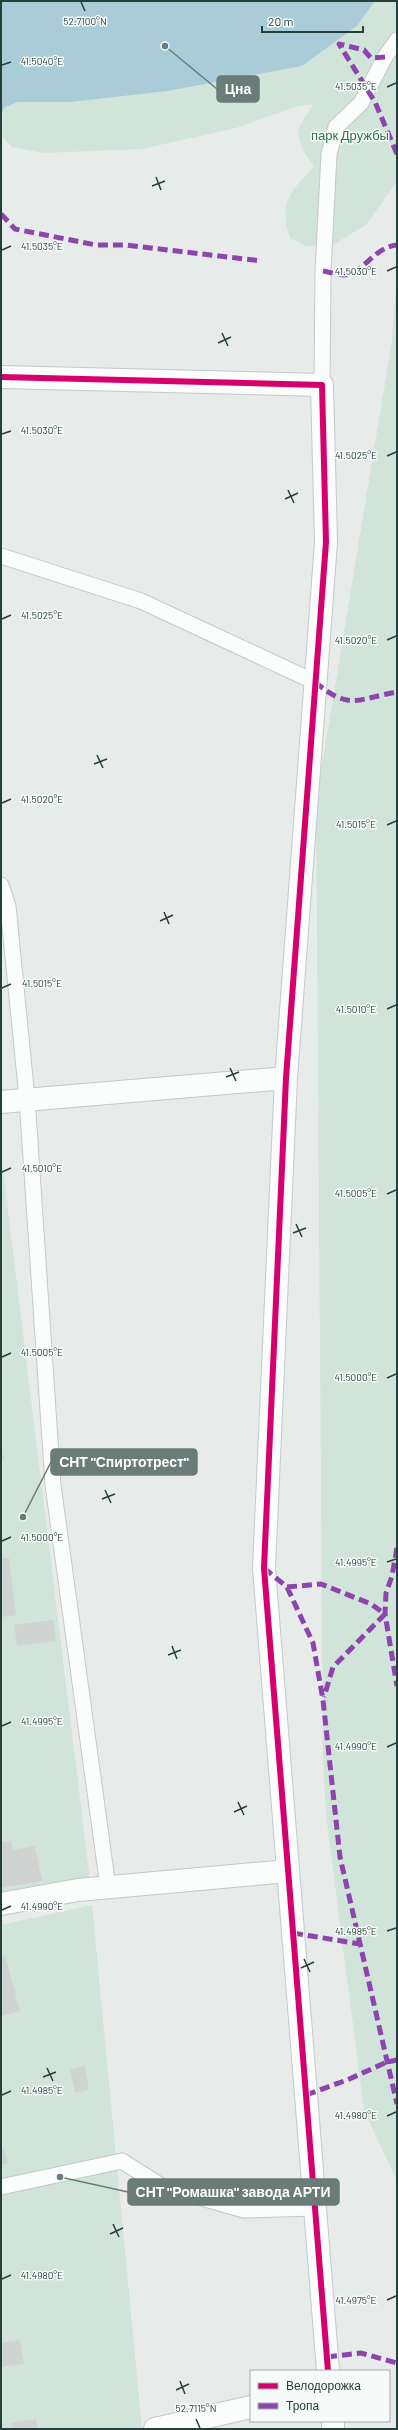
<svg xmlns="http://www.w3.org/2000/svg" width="398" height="2430" viewBox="0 0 398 2430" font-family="Barlow,sans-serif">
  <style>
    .green { fill: #d1e4d9 }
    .water { fill: #aaccd8 }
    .building { fill: #cfd3d2 }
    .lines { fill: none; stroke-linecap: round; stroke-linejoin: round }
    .lane-casing { stroke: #c4c9c7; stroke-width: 17 }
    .street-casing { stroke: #c4c9c7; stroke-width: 24 }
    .lane { stroke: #fbfcfc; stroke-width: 15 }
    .street { stroke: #fbfcfc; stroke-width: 22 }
    .quiet { stroke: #8e44ad; stroke-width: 5; stroke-dasharray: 10 5; stroke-linecap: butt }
    .cycleway-casing { stroke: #f6faf9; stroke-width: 8 }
    .cycleway { stroke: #d6006c; stroke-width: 6 }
    .ticks { fill: none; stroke: #253f3b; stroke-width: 1.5 }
    .labels { text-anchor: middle; stroke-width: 3; stroke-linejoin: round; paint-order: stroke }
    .park-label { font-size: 13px; fill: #307553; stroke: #f6faf9 }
    .ticks-label { font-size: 10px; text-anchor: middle; fill: #253f3b; stroke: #f6faf9; stroke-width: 3; stroke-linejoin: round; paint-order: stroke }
    .leader { fill: none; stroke: #697c78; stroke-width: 1.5 }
    .callout-dot { fill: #697c78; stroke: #f6faf9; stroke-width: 1.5 }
    .callout { fill: #697c78; stroke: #697c78; stroke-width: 1.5 }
    .callout-label { font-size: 14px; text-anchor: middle; font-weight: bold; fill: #fff }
  </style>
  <rect width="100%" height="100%" fill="#e7ecea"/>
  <path class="green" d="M375,1h22v180l-31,44 -35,21h-26l-15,-8c-12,-37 1,-46 24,-72 -9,-12 -21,-28 -13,-43 4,-6 9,-12 12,-19l-18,3 -59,21 -94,21 -98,4 -32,-6 -11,-12 3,-27 14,-6h53l97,-11 134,-25 55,-40z
    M397,271v1910l-33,-70 -38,-297 -3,-52 -7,-960 76,-461z
    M1,1154l89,726 -89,20z
    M92,1905l50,524h-141v-504z"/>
  <path class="water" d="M1,1h374l-18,25 -55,40 -134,25 -97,11h-53l-14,6 -3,10z"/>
  <path class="building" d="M1,1443l3,16 -3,1z
    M1,1558h8l7,57 -15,2z
    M53,1620l3,21 -39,5 -3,-21z
    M11,1841l2,9 22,-4 7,35 -41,7v-46z
    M5,1956l15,55 -19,5v-59z
    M85,2066l4,24 -14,3 -5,-24z
    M1,2148h2l5,15 -7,3z
    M20,2340l4,24 -23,3v-24z
    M36,2419l2,10h-26l-1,-6z"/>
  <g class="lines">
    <defs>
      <path id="lane" d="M322,385l1,-114 6,-117 7,-27 25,-24 24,-46 12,-17
        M1,556l140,45 174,81
        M1,885l7,21 19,192 26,387 55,402
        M1,2187l121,-26 41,26 81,23 71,-2"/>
      <path id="street" d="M1,377l321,8 4,157 -40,536 -22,490 64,803
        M1,1102l285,-24
        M1,1904l77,-14 210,-19
        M333,2421v8
        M155,2429l96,-22"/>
    </defs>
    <use href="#lane" class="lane-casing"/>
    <use href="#street" class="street-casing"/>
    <use href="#lane" class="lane"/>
    <use href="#street" class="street"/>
    <path class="quiet" d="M385,57l-14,1 -7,-8 -25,-6 36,58 22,52
      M1,214l14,15 81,16h30l136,16
      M323,271c6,1 15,4 21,4 20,-2 30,-28 53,-30
      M315,682c35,29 41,17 82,10
      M397,1548l-5,28 -6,17 -1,21 12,72
      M264,1568l23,19 26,56 10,57 17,157 57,247
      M287,1587l34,-3 50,20 14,10 -52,53 -9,30
      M293,1933l67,11
      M306,2095l41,-15 40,-18 10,-2
      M327,2357l34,-4 36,10"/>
    <defs>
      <path id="cycleway" d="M1,377l321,8 4,157 -40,536 -22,490 64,803"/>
    </defs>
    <use href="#cycleway" class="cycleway-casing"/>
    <use href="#cycleway" class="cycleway"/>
  </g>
  <path class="ticks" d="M81,2l4,9M2,65l9,-3M387,87l9,-4M156,177l5,13M152,186l13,-5M2,250l9,-4M387,271l9,-4M222,333l6,13M218,343l13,-6M2,434l9,-3M387,456l9,-4M288,490l6,13M285,499l13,-6M2,619l9,-4M387,640l9,-4M97,755l6,13M94,764l13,-5M2,803l9,-4M387,825l9,-4M164,912l5,12M160,921l13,-6M2,988l9,-4M387,1009l9,-4M230,1068l6,13M226,1077l13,-5M2,1172l9,-4M387,1194l9,-4M296,1224l6,13M293,1233l13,-5M2,1357l9,-4M387,1378l9,-4M105,1490l6,13M102,1499l13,-5M2,1541l9,-4M387,1562l9,-3M172,1646l5,13M168,1655l13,-5M2,1726l9,-4M387,1747l9,-4M238,1802l6,13M234,1812l13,-6M2,1910l9,-4M387,1931l9,-3M304,1959l6,13M301,1968l13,-6M47,2068l6,13M43,2077l13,-5M2,2095l9,-4M387,2116l9,-4M113,2224l6,13M110,2234l13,-6M2,2279l9,-4M387,2300l9,-4M180,2381l5,13M176,2390l13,-6M196,2419l4,9"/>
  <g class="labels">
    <g class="park-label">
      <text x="350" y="140">парк Дружбы</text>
    </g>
  </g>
  <g class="ticks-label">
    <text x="85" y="25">52.7100°N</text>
    <text x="42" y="65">41.5040°E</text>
    <text x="356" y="90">41.5035°E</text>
    <text x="42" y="250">41.5035°E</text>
    <text x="356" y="275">41.5030°E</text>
    <text x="42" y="434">41.5030°E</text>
    <text x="356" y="459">41.5025°E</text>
    <text x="42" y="619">41.5025°E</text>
    <text x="356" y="644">41.5020°E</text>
    <text x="42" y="803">41.5020°E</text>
    <text x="356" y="828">41.5015°E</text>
    <text x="42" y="987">41.5015°E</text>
    <text x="356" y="1013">41.5010°E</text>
    <text x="42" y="1172">41.5010°E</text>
    <text x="356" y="1197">41.5005°E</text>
    <text x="42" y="1356">41.5005°E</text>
    <text x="356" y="1381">41.5000°E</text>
    <text x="42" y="1541">41.5000°E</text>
    <text x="356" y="1566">41.4995°E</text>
    <text x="42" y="1725">41.4995°E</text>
    <text x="356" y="1750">41.4990°E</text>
    <text x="42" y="1910">41.4990°E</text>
    <text x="356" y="1935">41.4985°E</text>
    <text x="42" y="2094">41.4985°E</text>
    <text x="356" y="2119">41.4980°E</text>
    <text x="42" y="2279">41.4980°E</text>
    <text x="356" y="2304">41.4975°E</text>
    <text x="196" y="2412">52.7115°N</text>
  </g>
  <path class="leader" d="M165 46L217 89M23 1517L51 1462M60 2177L128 2192"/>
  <g class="callout-dot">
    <circle cx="165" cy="46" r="4"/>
    <circle cx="23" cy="1517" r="4"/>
    <circle cx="60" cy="2177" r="4"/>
  </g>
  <g class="callout">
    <rect x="217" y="76" width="42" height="26" rx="4"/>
    <rect x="51" y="1449" width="146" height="26" rx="4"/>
    <rect x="128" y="2179" width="211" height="26" rx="4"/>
  </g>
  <g class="callout-label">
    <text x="238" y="94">Цна</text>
    <text x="124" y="1467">СНТ "Спиртотрест"</text>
    <text x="233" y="2197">СНТ "Ромашка" завода АРТИ</text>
  </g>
  <rect width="398" height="2430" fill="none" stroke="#253f3b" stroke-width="4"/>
  <rect x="250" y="2370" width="140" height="52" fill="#f6faf9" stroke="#a2afad"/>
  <rect x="258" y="2383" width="20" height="6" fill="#d6006c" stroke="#a2afad"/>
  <text x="286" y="2390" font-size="12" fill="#253f3b">Велодорожка</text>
  <rect x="258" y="2403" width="20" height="6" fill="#8e44ad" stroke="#a2afad"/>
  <text x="286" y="2410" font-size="12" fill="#253f3b">Тропа</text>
  <path d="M262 26v6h101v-6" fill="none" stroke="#253f3b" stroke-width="2"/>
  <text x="268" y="26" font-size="12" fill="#253f3b" stroke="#f6faf9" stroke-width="3" paint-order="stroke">20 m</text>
</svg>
